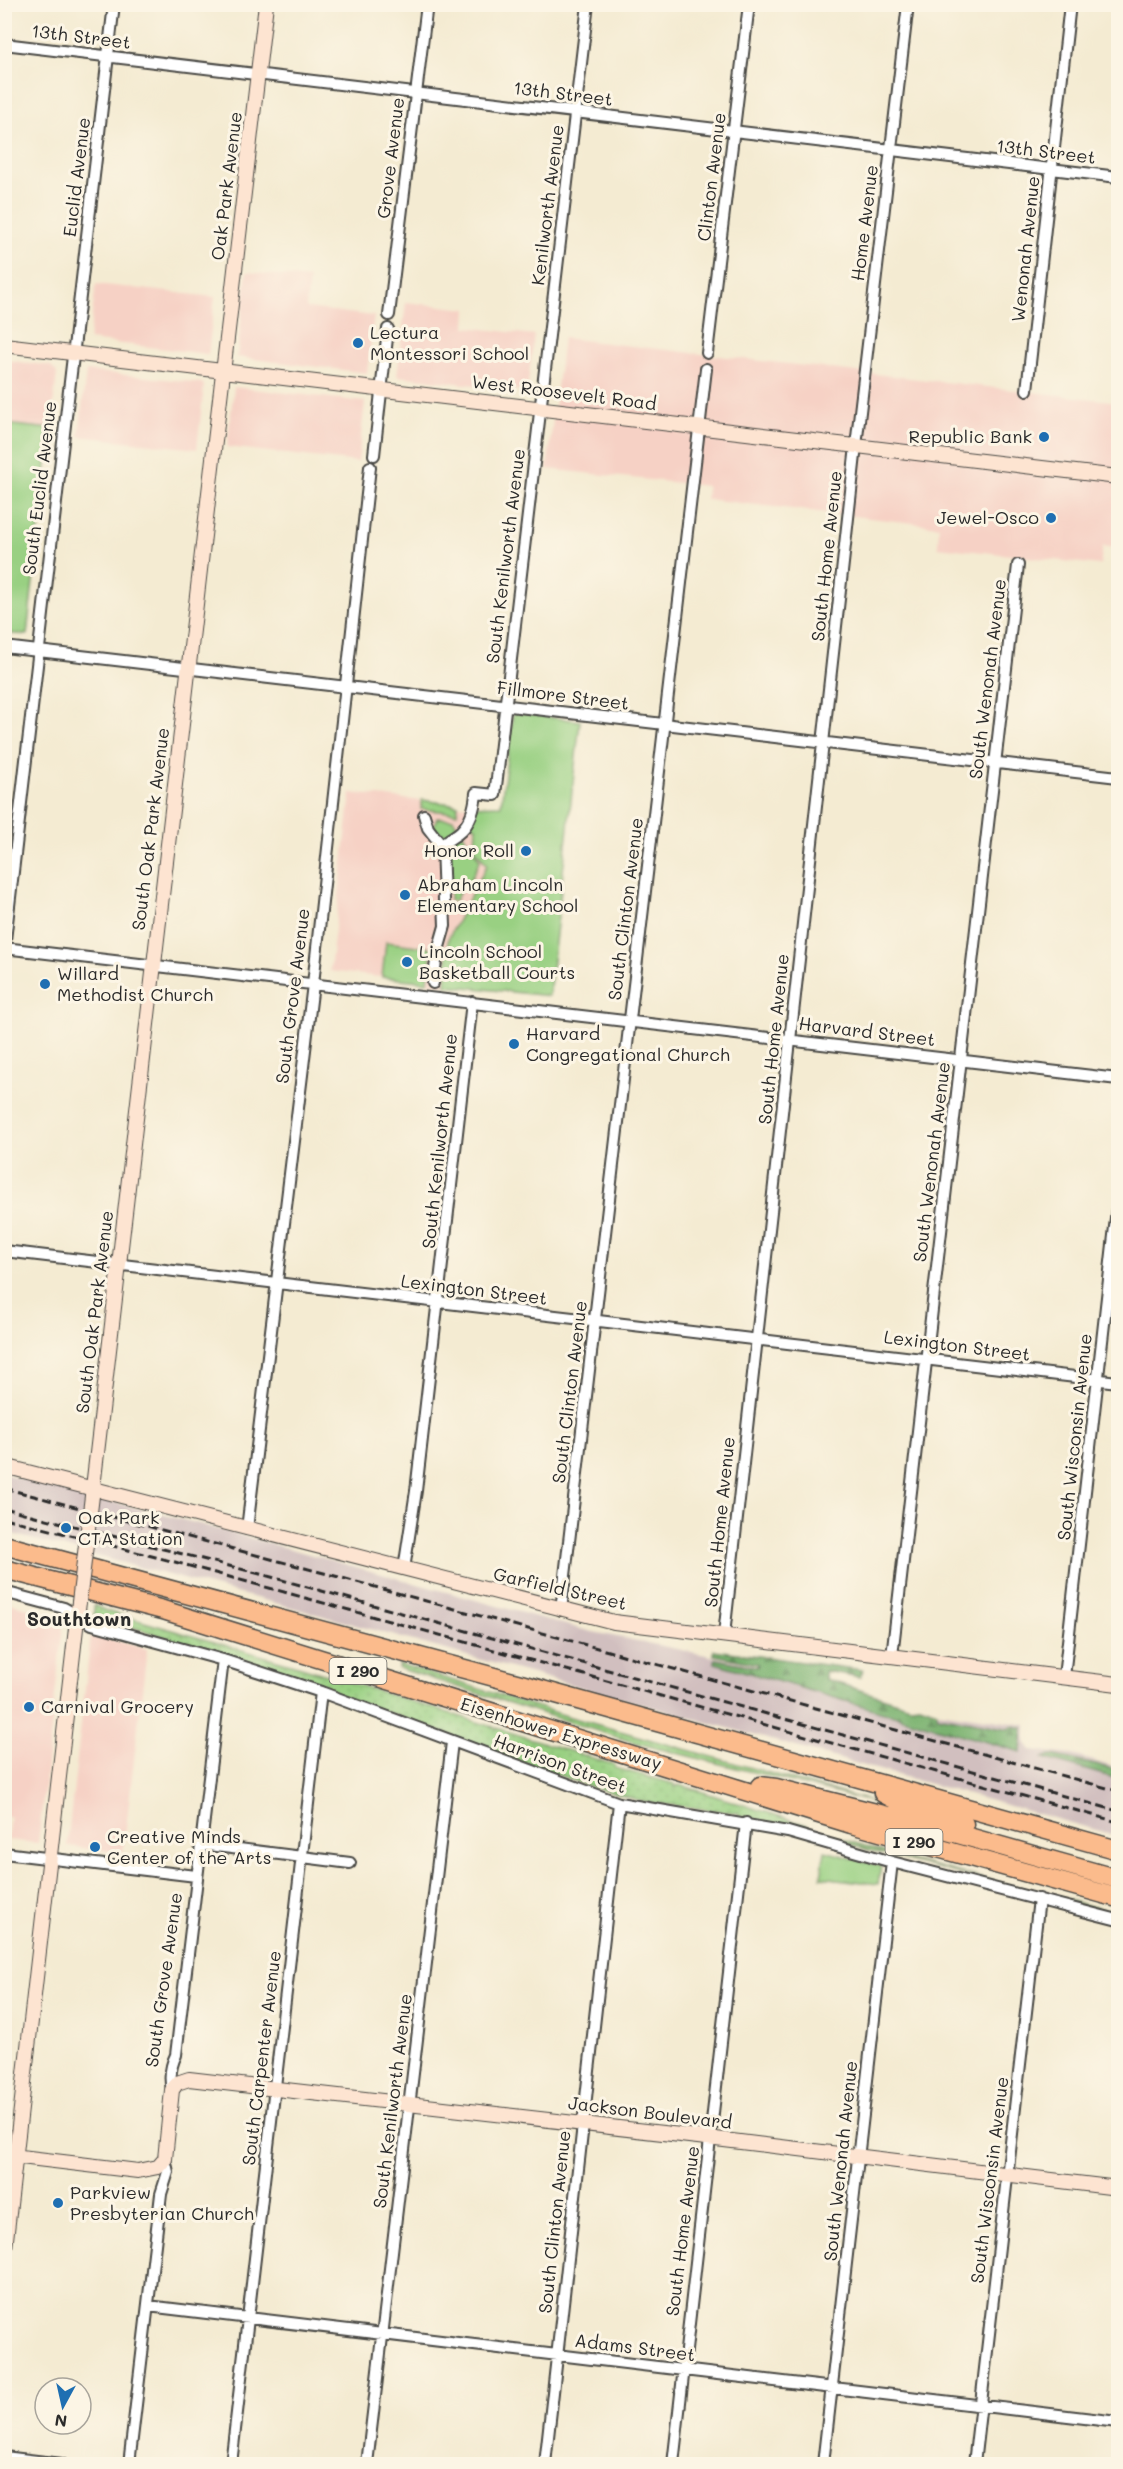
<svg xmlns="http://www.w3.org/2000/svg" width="1123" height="2469" viewBox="0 0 1123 2469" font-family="Mali,sans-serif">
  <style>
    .built { fill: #f6d1c5 }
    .industrial { fill: #d1bfbf }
    .grass { fill: url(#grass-dots); stroke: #627e56; stroke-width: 1.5 }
    .forest { fill: url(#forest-firs); stroke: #526e4e; stroke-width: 1.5 }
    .green { fill: #99d082; stroke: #627e56; stroke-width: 1.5 }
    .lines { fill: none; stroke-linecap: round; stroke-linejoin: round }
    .street-casing { stroke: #494844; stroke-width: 14 }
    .secondary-casing { stroke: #494844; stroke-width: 16 }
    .highway-casing { stroke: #494844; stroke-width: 21 }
    .street { stroke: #fff; stroke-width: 10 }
    .secondary { stroke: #fde4d1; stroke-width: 14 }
    .highway { stroke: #fbbb8c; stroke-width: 18 }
    .rail { stroke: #2b2b2b; stroke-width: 3; stroke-dasharray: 9 4.5; stroke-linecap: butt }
    .secondary-bridge-casing { stroke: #494844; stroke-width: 16; stroke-linecap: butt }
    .secondary-bridge { stroke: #fde4d1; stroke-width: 14 }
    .poi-dot { fill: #1f6fb2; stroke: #fcf5e5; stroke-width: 2 }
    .labels { text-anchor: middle; stroke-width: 6; stroke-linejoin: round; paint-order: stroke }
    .shield { fill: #fcf5e5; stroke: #6a6863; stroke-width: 1.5 }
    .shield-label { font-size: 16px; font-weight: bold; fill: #2b2b2b }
    .street-label { font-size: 18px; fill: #2b2b2b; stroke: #fcf5e5 }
    .poi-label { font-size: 18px; fill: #2b2b2b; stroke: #fcf5e5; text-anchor: start }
    .neighbourhood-label { font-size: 20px; font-weight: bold; fill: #2b2b2b; stroke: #fcf5e5 }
  </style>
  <defs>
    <pattern id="grass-dots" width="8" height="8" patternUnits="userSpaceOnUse" patternTransform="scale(1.5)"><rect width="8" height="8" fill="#99d082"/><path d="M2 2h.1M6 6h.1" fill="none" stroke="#84b370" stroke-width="1.8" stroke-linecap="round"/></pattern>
    <pattern id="forest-firs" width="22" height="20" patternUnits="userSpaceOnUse" patternTransform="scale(1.5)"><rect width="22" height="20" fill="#7ab270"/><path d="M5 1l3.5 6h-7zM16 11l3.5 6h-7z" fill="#64915c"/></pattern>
  </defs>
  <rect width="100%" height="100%" fill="#fcf5e5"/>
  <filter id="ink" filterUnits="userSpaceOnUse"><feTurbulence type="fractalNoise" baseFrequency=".0167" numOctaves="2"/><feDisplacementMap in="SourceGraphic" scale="12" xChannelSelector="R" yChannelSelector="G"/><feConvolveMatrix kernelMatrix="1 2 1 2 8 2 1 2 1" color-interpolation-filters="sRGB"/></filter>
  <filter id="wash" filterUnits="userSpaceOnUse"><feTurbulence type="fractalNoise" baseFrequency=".008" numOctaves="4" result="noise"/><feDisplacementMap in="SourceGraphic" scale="24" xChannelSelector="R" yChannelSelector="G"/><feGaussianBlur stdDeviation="1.35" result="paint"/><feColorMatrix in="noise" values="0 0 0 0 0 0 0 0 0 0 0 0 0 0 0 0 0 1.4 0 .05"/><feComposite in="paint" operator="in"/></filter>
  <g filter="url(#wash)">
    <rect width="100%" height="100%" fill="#f4ebd2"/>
    <path class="built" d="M247,272l62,7 -3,29 68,8 -7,57 -130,-16z
      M96,284l119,13 -7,57 -119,-14z
      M406,302l61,7 -1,18 68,8 -7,56 -130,-15z
      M563,338l555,64v146l-15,-2 -3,19 -162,-18 1,-21 -233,-27 1,-13 -160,-17z
      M5,360l46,6 6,7 -7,56 -45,-5z
      M86,371l116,12 2,3 -7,63 -118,-13z
      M234,387l131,15 -7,60 -131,-15z
      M351,793l117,13 -1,17 9,3 -1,23 12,16 -39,74 -2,46 -116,-14z
      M5,1602l59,15 -26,226 -31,-3 3,-23 -6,-2z
      M94,1635l53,14 -24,204 -56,-7 24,-210z"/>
    <path class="industrial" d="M4,1474l199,51 385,106 167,34 164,44 107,16 -1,17 6,8 41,5 46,13v68l-820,-227 -293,-77z"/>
    <path class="grass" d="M94,1605l12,6 195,56 314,98v3l60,16v3h2l1,-2 12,3 117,37 -1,3 108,33 204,52v2l-250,-65 -60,-19 -69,-15 -1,-3 -93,-11 -62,-18 -334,-122 -151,-45 -4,-2z
      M399,1664l171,53 310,87 -247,-62 -235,-74z"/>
    <path class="forest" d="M714,1650l149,20 -3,7 -35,-6v8l85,27 10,-1 17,6v5l72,13 2,-3 12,2 -2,24 -306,-89v-4l42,8 1,-3 -44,-9z
      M1051,1755l67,15v9l-75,-21z"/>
    <path class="green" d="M5,424l45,5 -23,206 -22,-2z
      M513,713l67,8 -31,275 -103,-11 2,-46 39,-74 -12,-16 1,-23 -9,-3 1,-17 33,-1z
      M422,800l36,5 -1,8 -36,-4z
      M437,818l16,1 27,41 -10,21 -9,8 -6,12h-5v-31l-3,-9 2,-24 -12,-6 -4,-5z
      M386,942l46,6 -4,34 -46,-5z
      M825,1851l56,15 -3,18 -57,-7z"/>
  </g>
  <g filter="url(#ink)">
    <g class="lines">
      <defs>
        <path id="street" d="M4,44l1114,133
          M389,315l38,-311
          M707,353l42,-349
          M1027,390l43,-386
          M374,455l14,-126
          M4,647l1114,130
          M424,815l4,13 14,18
          M4,948l1114,131
          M4,949l110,-945
          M433,983l4,-29 8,-28 -3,-80c7,-9 12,-8 19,-15 10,-10 14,-25 15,-38l19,2 93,-791
          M4,1251l1114,131
          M247,1529l66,-545 57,-517
          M404,1569l12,-78 56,-489
          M4,1592l60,16 28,16 131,36 98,32 298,111 169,29 104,30 226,58
          M561,1610l145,-1241
          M724,1635l132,-1189 52,-442
          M892,1656l126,-1091
          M1064,1677l54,-477
          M200,1844l150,19
          M4,1853l192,23
          M172,2090c-3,-13 -2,-23 4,-35l47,-395
          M148,2306l970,116
          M4,2457l58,7
          M129,2464l32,-270 7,-22 -3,-13
          M231,2464l90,-772
          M367,2464l85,-722
          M545,2464l74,-661
          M673,2464l73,-641
          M823,2464l69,-602
          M974,2464l65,-565"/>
        <path id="secondary" d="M4,345l1114,132
          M4,1466l610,156 504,62
          M92,1496l174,-1492
          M4,2155l134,16 20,-4 7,-8 7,-69 5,-7 12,-4 535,61 394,48
          M4,2257l75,-655"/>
        <path id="highway" d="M4,1545l520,140 594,165
          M4,1569l159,41 688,214 267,74
          M760,1786l16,2 168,42 174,49
          M883,1793l13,7 68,24"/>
      </defs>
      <use href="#street" class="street-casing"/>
      <use href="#secondary" class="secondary-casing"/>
      <use href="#highway" class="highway-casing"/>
      <use href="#street" class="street"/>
      <use href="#secondary" class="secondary"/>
      <use href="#highway" class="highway"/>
      <path class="rail" d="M4,1488l331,88 783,215
        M4,1508l260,67 854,236
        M4,1518l171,44 943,260"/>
      <defs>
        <path id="secondary-bridge" d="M79,1602l13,-106"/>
      </defs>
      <use href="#secondary-bridge" class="secondary-bridge-casing"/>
      <use href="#secondary-bridge" class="secondary-bridge"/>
    </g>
  </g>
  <g class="poi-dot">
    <circle cx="358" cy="343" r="6"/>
    <circle cx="1044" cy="437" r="6"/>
    <circle cx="1051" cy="518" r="6"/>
    <circle cx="526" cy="851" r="6"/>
    <circle cx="405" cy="895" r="6"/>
    <circle cx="407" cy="962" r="6"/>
    <circle cx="45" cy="984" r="6"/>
    <circle cx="514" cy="1044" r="6"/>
    <circle cx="66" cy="1528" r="6"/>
    <circle cx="29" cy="1707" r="6"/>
    <circle cx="95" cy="1847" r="6"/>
    <circle cx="58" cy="2203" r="6"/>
  </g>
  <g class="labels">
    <g class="shield">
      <rect x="329.5" y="1658" width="57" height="26" rx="4.5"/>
      <rect x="885.5" y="1829" width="57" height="26" rx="4.5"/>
    </g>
    <g class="shield-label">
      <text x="358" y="1677">I 290</text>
      <text x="914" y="1848">I 290</text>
    </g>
    <g class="street-label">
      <text transform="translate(81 37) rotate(7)" y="6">13th Street</text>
      <text transform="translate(563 94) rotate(7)" y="6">13th Street</text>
      <text transform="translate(1046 152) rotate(7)" y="6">13th Street</text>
      <text transform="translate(391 158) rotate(-83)" y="6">Grove Avenue</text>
      <text transform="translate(77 177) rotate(-83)" y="6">Euclid Avenue</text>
      <text transform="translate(712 177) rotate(-83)" y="6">Clinton Avenue</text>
      <text transform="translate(227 186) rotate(-83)" y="6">Oak Park Avenue</text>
      <text transform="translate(548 205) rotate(-83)" y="6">Kenilworth Avenue</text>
      <text transform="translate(865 223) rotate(-83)" y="6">Home Avenue</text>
      <text transform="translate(1026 249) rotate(-84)" y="6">Wenonah Avenue</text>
      <text transform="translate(564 393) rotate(7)" y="6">West Roosevelt Road</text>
      <text transform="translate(40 488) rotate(-83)" y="6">South Euclid Avenue</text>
      <text transform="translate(506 556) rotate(-83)" y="6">South Kenilworth Avenue</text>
      <text transform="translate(827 556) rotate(-84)" y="6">South Home Avenue</text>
      <text transform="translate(988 679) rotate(-83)" y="6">South Wenonah Avenue</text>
      <text transform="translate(563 696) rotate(7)" y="6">Fillmore Street</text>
      <text transform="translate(151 829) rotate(-83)" y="6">South Oak Park Avenue</text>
      <text transform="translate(626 909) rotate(-83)" y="6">South Clinton Avenue</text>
      <text transform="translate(293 996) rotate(-83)" y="6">South Grove Avenue</text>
      <text transform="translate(867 1032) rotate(7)" y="6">Harvard Street</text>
      <text transform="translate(774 1039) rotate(-84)" y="6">South Home Avenue</text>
      <text transform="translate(440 1141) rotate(-84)" y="6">South Kenilworth Avenue</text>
      <text transform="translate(932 1162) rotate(-83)" y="6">South Wenonah Avenue</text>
      <text transform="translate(474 1290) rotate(7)" y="6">Lexington Street</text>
      <text transform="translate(95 1312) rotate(-83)" y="6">South Oak Park Avenue</text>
      <text transform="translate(957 1346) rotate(7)" y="6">Lexington Street</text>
      <text transform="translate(570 1392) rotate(-83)" y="6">South Clinton Avenue</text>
      <text transform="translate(1075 1437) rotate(-84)" y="6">South Wisconsin Avenue</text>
      <text transform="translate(720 1522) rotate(-84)" y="6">South Home Avenue</text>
      <text transform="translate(560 1589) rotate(13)" y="6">Garfield Street</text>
      <text transform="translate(561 1734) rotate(17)" y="6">Eisenhower Expressway</text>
      <text transform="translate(560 1764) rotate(20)" y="6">Harrison Street</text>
      <text transform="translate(164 1980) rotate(-82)" y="6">South Grove Avenue</text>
      <text transform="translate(262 2058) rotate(-83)" y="6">South Carpenter Avenue</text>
      <text transform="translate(393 2101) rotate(-83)" y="6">South Kenilworth Avenue</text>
      <text transform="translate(650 2113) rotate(7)" y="6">Jackson Boulevard</text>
      <text transform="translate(841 2161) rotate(-84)" y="6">South Wenonah Avenue</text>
      <text transform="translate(990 2180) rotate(-83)" y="6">South Wisconsin Avenue</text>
      <text transform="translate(555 2222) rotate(-84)" y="6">South Clinton Avenue</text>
      <text transform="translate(683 2231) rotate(-83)" y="6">South Home Avenue</text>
      <text transform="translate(635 2348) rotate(7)" y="6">Adams Street</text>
    </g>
    <g class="poi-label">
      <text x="370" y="339">Lectura<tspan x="370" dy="21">Montessori School</tspan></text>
      <text x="1032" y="443" text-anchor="end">Republic Bank</text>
      <text x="1039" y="524" text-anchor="end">Jewel-Osco</text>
      <text x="514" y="857" text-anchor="end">Honor Roll</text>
      <text x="417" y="891">Abraham Lincoln<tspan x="417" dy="21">Elementary School</tspan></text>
      <text x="419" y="958">Lincoln School<tspan x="419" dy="21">Basketball Courts</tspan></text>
      <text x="57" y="980">Willard<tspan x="57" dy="21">Methodist Church</tspan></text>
      <text x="526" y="1040">Harvard<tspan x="526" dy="21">Congregational Church</tspan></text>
      <text x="78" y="1524">Oak Park<tspan x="78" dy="21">CTA Station</tspan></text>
      <text x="41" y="1713">Carnival Grocery</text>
      <text x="107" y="1843">Creative Minds<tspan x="107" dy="21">Center of the Arts</tspan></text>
      <text x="70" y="2199">Parkview<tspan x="70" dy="21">Presbyterian Church</tspan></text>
    </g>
    <g class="neighbourhood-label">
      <text x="79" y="1626">Southtown</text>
    </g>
  </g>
  <rect width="1123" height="2469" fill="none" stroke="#fcf5e5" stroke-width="24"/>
  <g transform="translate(63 2406) rotate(188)"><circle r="28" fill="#fcf5e5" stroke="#a8a49b" stroke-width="1.5"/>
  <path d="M0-4.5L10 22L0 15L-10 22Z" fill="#1f6fb2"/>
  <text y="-9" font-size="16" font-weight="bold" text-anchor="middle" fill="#2b2b2b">N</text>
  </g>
</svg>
